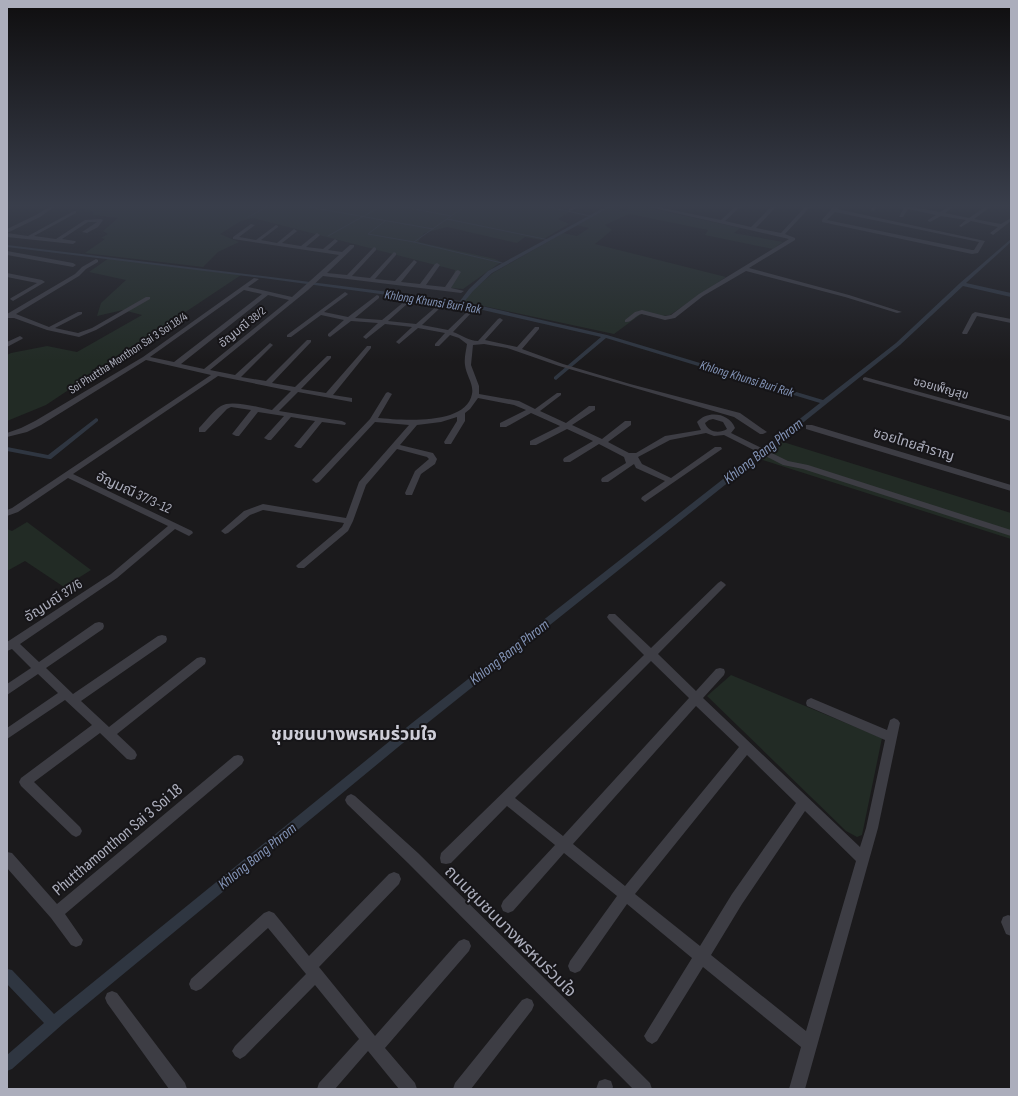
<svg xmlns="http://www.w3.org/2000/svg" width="1018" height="1096" viewBox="0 0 1018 1096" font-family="'Sofia Sans Condensed','Noto Sans Thai',sans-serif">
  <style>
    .green { fill: #222b25 }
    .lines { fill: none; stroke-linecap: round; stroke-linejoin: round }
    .stream { stroke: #2f3641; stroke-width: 1 }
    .canal { fill: #2f3641; fill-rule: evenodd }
    .street { fill: #3d3d44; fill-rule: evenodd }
    .labels { text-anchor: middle; stroke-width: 4; stroke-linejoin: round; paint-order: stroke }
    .far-street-label { font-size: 12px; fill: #acaebc; stroke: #161518 }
    .far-water-label { font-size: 13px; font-style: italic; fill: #8394b7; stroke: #161518 }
    .street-label { font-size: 14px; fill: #acaebc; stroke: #161518 }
    .water-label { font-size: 15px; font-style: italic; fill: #8394b7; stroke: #161518 }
    .near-street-label { font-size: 17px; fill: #acaebc; stroke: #161518 }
    .near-neighbourhood-label { font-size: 18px; font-weight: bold; fill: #ceced8; stroke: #161518 }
  </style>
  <rect width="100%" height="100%" fill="#1b1a1c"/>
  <path class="green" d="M82,207h470l17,5 -11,7 11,5 -27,16 -17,-3 -8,6 -70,-16 -23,6 -6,9 77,17 6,3 -38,27 -12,-1 4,-18 -202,-52 -12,3 -21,13 19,8 -21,10 -15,15 -118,-14 20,-14 -4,-1 7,-4 -5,-3 15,-13 -24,-3 -2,-4 -12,-3z
    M610,207l15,4 6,-4h13l96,21 -6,5 49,9 -10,7 -68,-14 3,-5 -79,-16 -24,11 7,5 -17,14 131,33 -56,38 -15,2 -14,-3 -27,20 -154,-33 33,-28 70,-40 14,3 12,-8 -12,-3z
    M109,258l132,17 -195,130 -39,16v-66l4,-2 36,-7 30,6 65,-37 -19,-5 -26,6 4,-13 25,-23 -37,-8z
    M780,441l231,72v26l-251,-80z
    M27,522l64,48 -27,17 -39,-26 -18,10v-42l5,2z
    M731,675l151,63 -20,97 -5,2 -11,-6 -139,-135z"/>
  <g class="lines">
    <path class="stream" d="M309,207l124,22
      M404,207l47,9
      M549,207l41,9
      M248,217l19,-10
      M447,219l102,21
      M385,221l-17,13 46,8 92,22
      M328,236l52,-29
      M414,242l50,-35"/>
    <path class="canal" d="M605,207h5l-118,66 -19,18 -9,11 143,33 216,65 73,-57 64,-60 51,-44v3l-45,41 45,10v4l-48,-11 -63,59 -480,384 -356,294 -52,46 -5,2v-16l37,-32 -37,-39v-15l5,1 42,44 358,-291 408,-320 -214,-65 -50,42 -2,-1v-2l47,-40 -140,-32 -198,-27 -256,-31v-2l256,31 197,25 9,-12 19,-18z
      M96,418l2,1v2l-47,38h-2l-42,-8v-4l41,8z"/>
    <path class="street" d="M49,207h5l-14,10 -33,16v-4l29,-14z
      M574,207h6l-11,4v-2z
      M649,207h9l63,13 14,-13h5l-15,14 26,6 20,-20h5l-20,21 25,5 24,-26h5l-25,27 10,4v2l-46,28 100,27 53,17 -5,1 -52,-16 -99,-26 -43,25 -28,22 -10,2 -23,-6c-7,1 -10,9 -17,8v-2l10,-8 7,-2 23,6 6,-1 28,-21 90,-55z
      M833,207h5l-1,2 148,32 -7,12 -6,1 -150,-32v-2zM835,212l144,30 -5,8h-2l-145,-30z
      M873,207h4l-4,4 -2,-1z
      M902,207h10l28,5 8,-5h5l-8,6 24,5 16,-11h5l-16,12 27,5 10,-6v3l-18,14 -3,-2 8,-6 -27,-6 -10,6 -2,-1 7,-6 -25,-4 -11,6 -2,-1v-1l8,-5 -28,-6 -5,8h-4l5,-9z
      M74,211h2v2l-42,23 22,3 29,-19 16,-1 2,1 -5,7 -11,6 -5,-1 15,-10h-9l-26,17 13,2 1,1 -3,2 -66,-7v-4l21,3z
      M251,224l4,1 -16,12 17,3 20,-15 2,1v1l-17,13 16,3 17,-14 3,2 -1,1 -14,11 19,3 16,-13 3,2 -1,1 -13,11 17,2 12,-10 3,2 -10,9 14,2 8,-7h4v2l-27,26 20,2 27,-28 2,1v2l-24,26 18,2 24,-26 2,1v2l-21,24 20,2 19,-21 3,2 -16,20 19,2 15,-20 2,-1 3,2 -14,20 19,2 11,-16 2,-1 3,2 -10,16 13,3 -3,2 -138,-17 -15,14 -98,80 25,5 35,-32 3,2 -32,32 25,4 41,-41h4v2l-39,41 23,4 32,-31h4v2l-30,31 25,4 41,-47h4v2l-38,47 19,3v4l-54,-10 -19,19 63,10 4,2 -1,2 -23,-3 -21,26h-3l-4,-2 21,-25 -24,-4 -20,23h-3l-4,-2 20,-22 -26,-4 -19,24h-3l-4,-2 19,-24 -20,-3 -4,2 -22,23h-6v-4c7,-7 14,-17 22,-22 10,-7 40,2 51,4l19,-19 -73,-15 -145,98 119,57 1,2 -4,3 -14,-7 -58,49 -97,66 19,18 56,-39 4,-1 4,1 1,3 -1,3 -57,39 27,26 85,-58 4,-1 4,1 1,3 -1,3 -85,59 28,26 88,-69 4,-1 4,1 1,3 -1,3 -88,70 18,17 2,4 -2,4 -4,1 -4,-1 -27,-26 -66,49 46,45 2,4 -2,4 -4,2 -4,-2 -51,-49 -2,-4 2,-4 71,-53 -27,-25 -58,39v-11l51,-35 -20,-19 -31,21v-11l24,-16 -19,-19 -5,2v-9l104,-68 57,-48 -100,-48 -50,34 -11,4v-6l5,-2 199,-133 -65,-15 -105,65 -14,7 -20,5v-4l14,-5 14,-7 108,-64 111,-79 5,1 -11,8 44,10 47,-42 -106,-16v-2zM244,290l18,4 -88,68 -24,-5zM268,295l21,5 -85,69 -23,-5z
      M7,251l66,12 3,2 -3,2 -66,-12z
      M96,259l2,1v2l-12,7 -7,7 -63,38 33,13 29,-15h4v2l-27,14 23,5 14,-5 54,-31h4v2l-54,31 -17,7 -32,-7 -33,-12h-7v-4l68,-40 7,-7z
      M7,273l35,7 3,2 -32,19 -3,-2 1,-1 26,-15 -30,-6z
      M345,292l3,2 -1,1 -23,17 24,5 29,-22 2,1v2l-24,20 27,2 23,-19 2,1v2l-19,17 28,3 22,-19 2,1v2l-18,17 26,5 22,-21 2,1v2l-19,20c9,3 16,9 25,9l20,-22 2,-1 3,2 -18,20 32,7 18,-20h4v2l-17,20 41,15 67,20 110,29 27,19 -4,2h-3l-26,-17 -175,-51 -52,-18 -23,-4 -11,1 -2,20 8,21v8l40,7 16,8 22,-16h4v2l-21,16 26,12 23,-17h6v4l-23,15 30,14 23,-18h6v4l-23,17 21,11h7l29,-17 36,-6 -4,-8c11,-12 32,-9 38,6l-4,5 57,28 20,4 203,65v6l-208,-67 -20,-4 -59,-30 -10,1 -8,-3 -36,7 -32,17 4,7 29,14 44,-31h6l1,2 -77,53 -4,-3 1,-2 23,-16 -29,-13 -2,-4 -26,18h-6l-1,-2 1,-2 24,-15 -2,-6 -25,-13 -29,18h-6l-1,-2 1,-2 29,-17 -26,-12 -31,16h-6v-4l30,-15 -29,-13 -25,14h-6v-4l26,-13 -12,-5 -36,-7 -8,11 -5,4v8l-14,23h-6l-1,-2 13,-21v-4l-16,5 -24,3 -17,20 33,8 4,6 -2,5 -14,10 -9,21h-6l-1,-2 10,-22 14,-12 -2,-2 -30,-8 -31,36 -13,36 -5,10 -44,37h-6l-2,-2 2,-2 44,-37 2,-4 -81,-13 -13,5 -22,18 -3,1 -4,-3 23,-20 19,-7 83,14 13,-36 50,-57 -34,-3 -56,60 -3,1 -4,-3 58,-61 16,-26 2,-1 4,2 -14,24c23,2 88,8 94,-24 2,-10 -6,-19 -7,-29 -1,-7 1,-14 2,-21l-8,-6 -9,-3 -11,11h-4v-2l10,-11 -27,-5 -19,16 -3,-2 1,-1 15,-14 -27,-3 -19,15 -3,-2 1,-1 14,-13 -27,-2 -21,16 -2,-1v-2l16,-14 -23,-5 -30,22h-4v-2zM713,419l10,3 4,7c-8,5 -19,3 -22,-6l4,-3z
      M975,312l36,7v4l-34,-7 -10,18h-4l-1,-1 10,-19z
      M20,336l3,2 -1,1 -15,8v-5z
      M865,377l146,40v4l-148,-41v-2z
      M806,425h6l199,60v6l-205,-62z
      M721,581l3,2 2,2 -2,2 -66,67 38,37 20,-22 4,-1 4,1 1,3 -1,3 -21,23 157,149 6,-19 19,-88 -78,-34 -1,-3 1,-3 4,-2 76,32 3,-10 4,-2 4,2 2,3 -22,105 -73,261h-16l12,-42 -98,-80 -46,74 -5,3 -5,-3 -3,-5 3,-5 45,-73 -65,-54 -47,67 -5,2 -5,-2 -2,-5 2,-5 47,-65 -53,-43 -51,58 -5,2 -5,-2 -2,-5 2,-5 52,-56 -48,-39 -56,57 -5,1 -5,-1 -1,-5 1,-5 203,-198 -35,-35 -2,-3 2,-3h6l36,34 67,-65zM651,661l38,37 -126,138 -48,-38zM696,706l43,41 -114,139 -52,-42zM747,755l49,48 -64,91 -32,52 -65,-52zM805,811l51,50 -50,170 -95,-76 31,-51z
      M238,755l4,1 2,4 -2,4 -177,150 18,26 -2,5 -5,2 -5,-2 -20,-27 -44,-50v-16l5,1 45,51 177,-148z
      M351,794l4,2 63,57 232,230 2,6h-19l-225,-226 -61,-59 -2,-4 2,-4z
      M394,872l5,2 2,5 -2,5 -80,83 56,69 84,-95 5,-2 5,2 2,5 -2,5 -84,97 30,35 2,6h-18l-31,-38 -33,38h-18l2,-6 40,-44 -44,-54 -70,71 -5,3 -5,-3 -3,-5 3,-5 71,-72 -38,-46 -67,61 -5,2 -5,-2 -2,-5 2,-5 73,-66 5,-2 5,2 35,43 80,-82z
      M1008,915l3,1v20l-5,-2 -5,-12 2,-5z
      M112,991l5,2 68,90 2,6h-18l-62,-86 -2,-5 2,-5z
      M527,998l5,2 2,5 -2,5 -61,79h-18l2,-6 67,-83z
      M605,1079l6,2 2,6 -1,2h-16l3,-8z"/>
  </g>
  <linearGradient id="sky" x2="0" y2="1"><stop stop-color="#0f0e0f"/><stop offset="0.57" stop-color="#393e4b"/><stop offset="1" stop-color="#393e4b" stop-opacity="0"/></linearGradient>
  <rect width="1018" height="361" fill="url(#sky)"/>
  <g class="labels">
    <g class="far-street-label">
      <text transform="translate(242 327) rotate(-39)" y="4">อัญมณี 38/2</text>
      <text transform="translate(128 353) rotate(-33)" y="4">Soi Phuttha Monthon Sai 3 Soi 18/4</text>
      <text transform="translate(941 388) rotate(15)" y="4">ซอยเพ็ญสุข</text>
    </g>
    <g class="far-water-label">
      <text transform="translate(433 301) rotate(9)" y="5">Khlong Khunsi Buri Rak</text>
      <text transform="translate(747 378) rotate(17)" y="5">Khlong Khunsi Buri Rak</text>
    </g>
    <g class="street-label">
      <text transform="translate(914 444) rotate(17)" y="5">ซอยไทยสำราญ</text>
      <text transform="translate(134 492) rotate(25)" y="5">อัญมณี 37/3-12</text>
      <text transform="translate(53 600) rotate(-33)" y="5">อัญมณี 37/6</text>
    </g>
    <g class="water-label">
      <text transform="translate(763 451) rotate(-38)" y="5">Khlong Bang Phrom</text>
      <text transform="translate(509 652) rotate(-38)" y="5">Khlong Bang Phrom</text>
      <text transform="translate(257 856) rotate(-39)" y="5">Khlong Bang Phrom</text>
    </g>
    <g class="near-street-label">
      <text transform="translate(117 839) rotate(-40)" y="6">Phutthamonthon Sai 3 Soi 18</text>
      <text transform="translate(511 931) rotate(45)" y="6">ถนนชุมชนบางพรหมร่วมใจ</text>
    </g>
    <g class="near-neighbourhood-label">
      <text x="354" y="740">ชุมชนบางพรหมร่วมใจ</text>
    </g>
  </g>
  <rect width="1018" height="1096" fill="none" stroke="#acaebc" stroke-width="16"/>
</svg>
